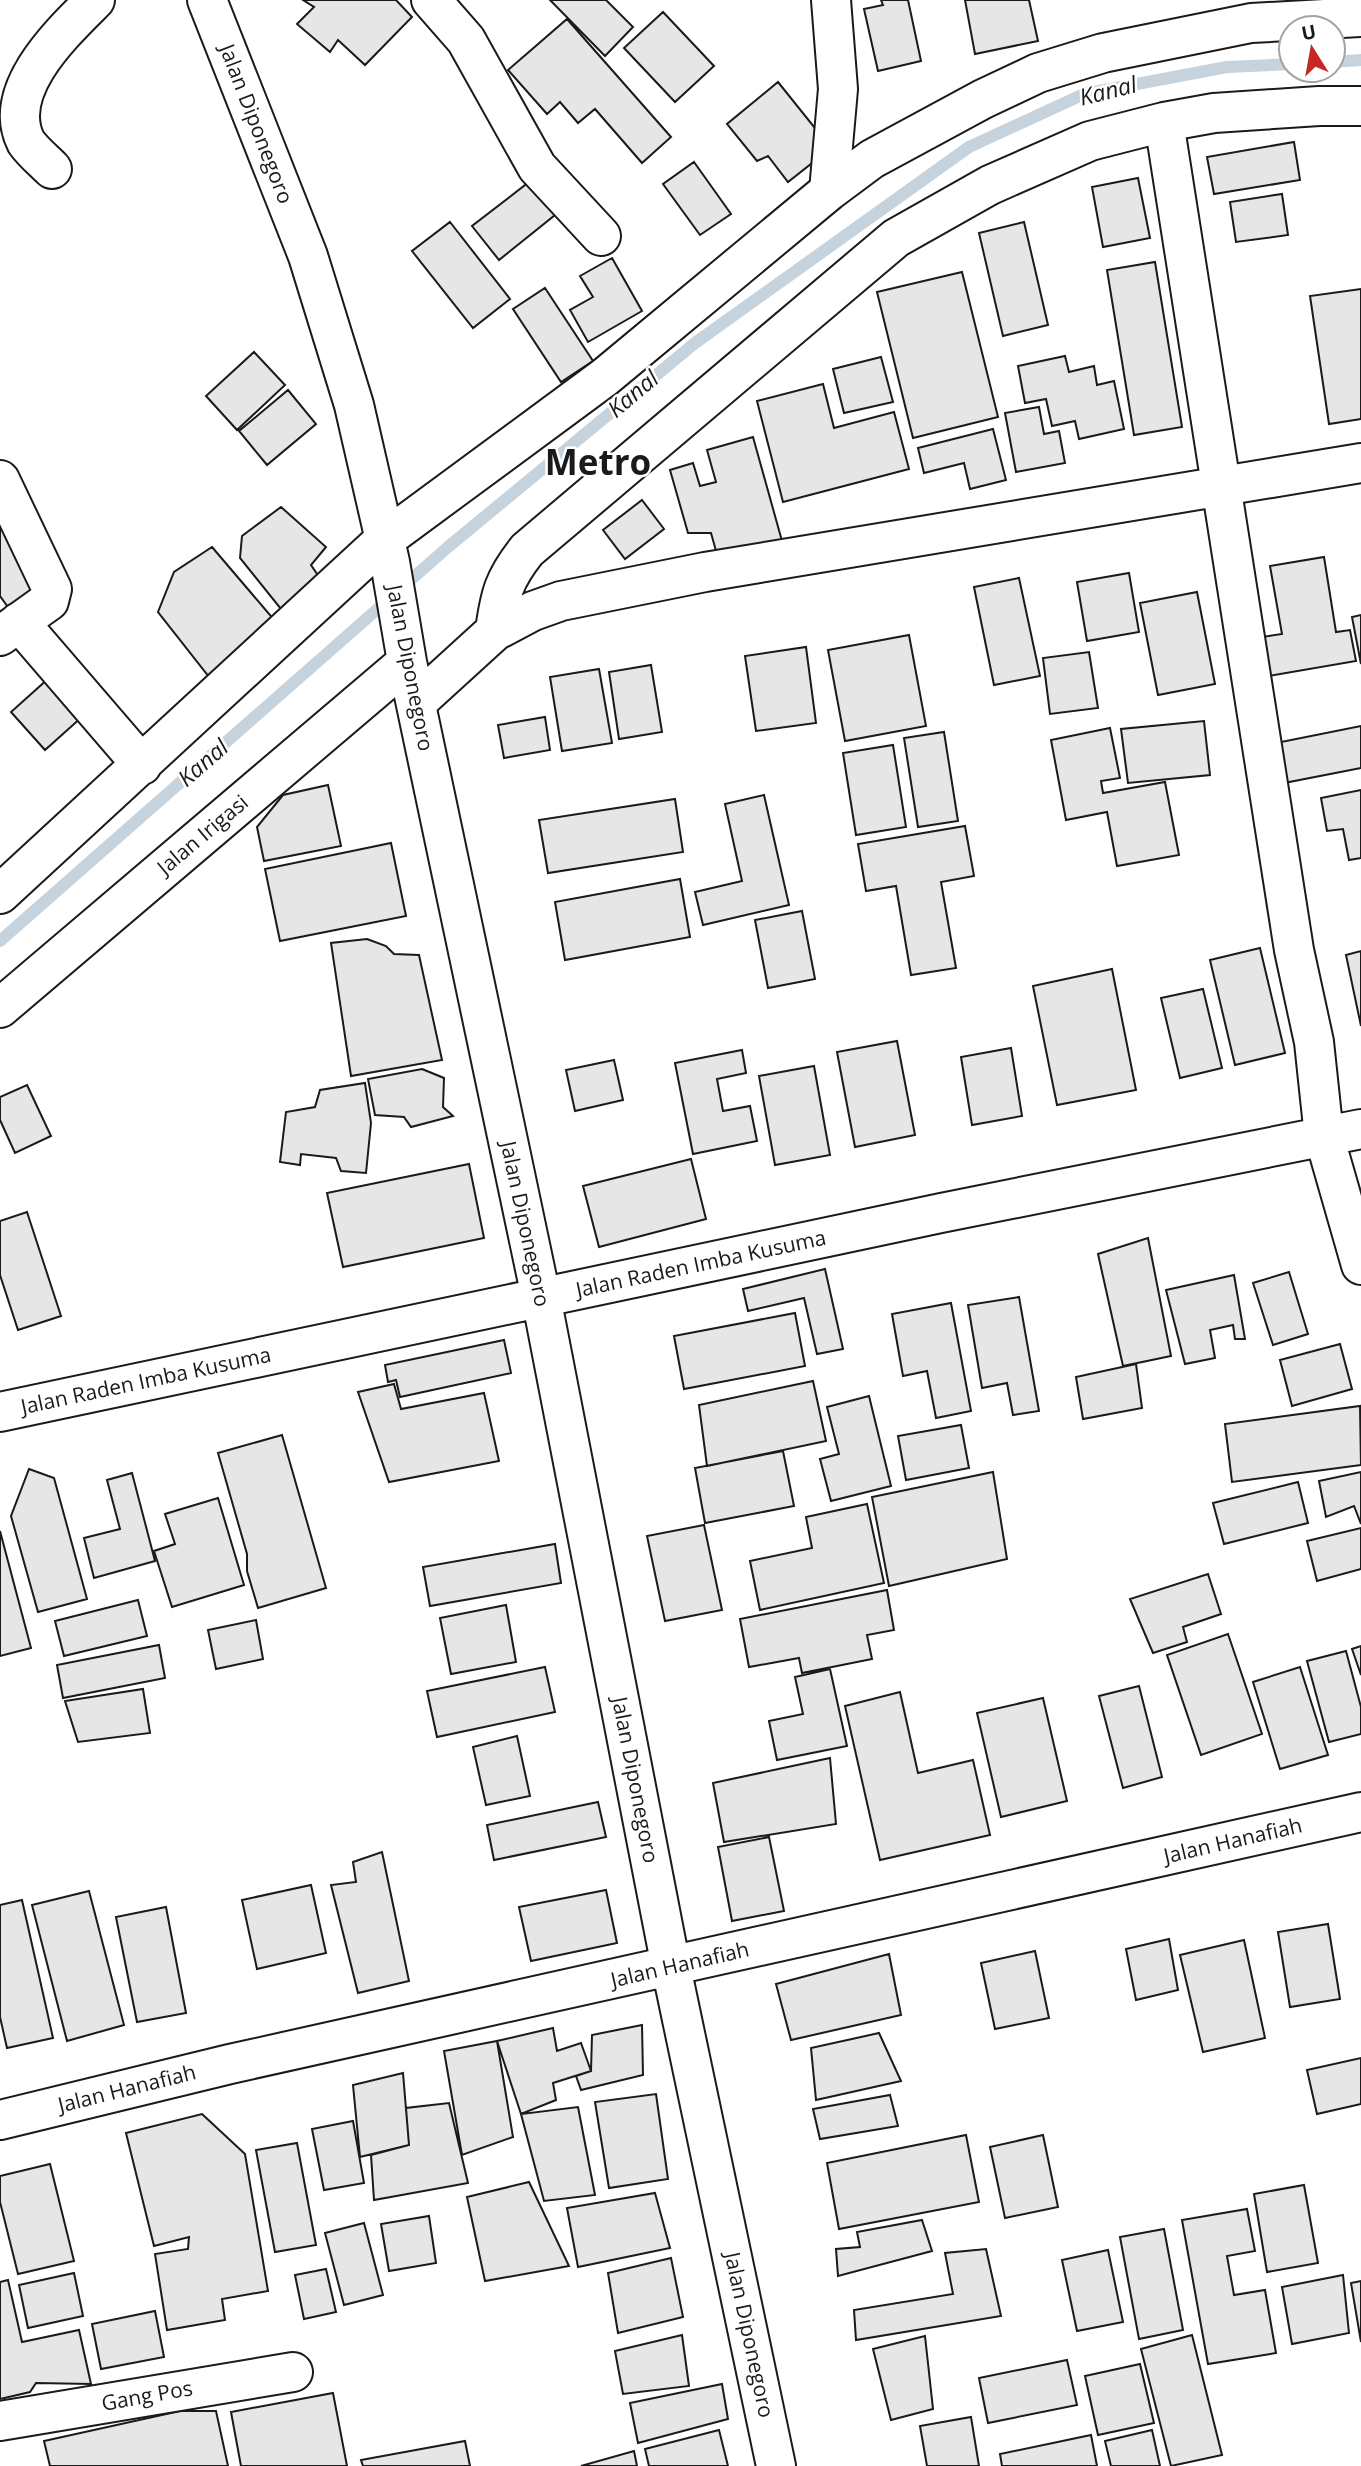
<svg xmlns="http://www.w3.org/2000/svg" width="1361" height="2466" viewBox="0 0 1361 2466" font-family="'Open Sans',sans-serif">
  <style>
    .lines { fill: none; stroke-linecap: round; stroke-linejoin: round }
    .stream { stroke: #c6d2dc; stroke-width: 12 }
    .building { fill: #e6e6e6; stroke: #1a1a1a; stroke-width: 2 }
    .minor-casing { stroke: #1a1a1a; stroke-width: 42 }
    .minor { stroke: #fff; stroke-width: 38 }
    .labels { text-anchor: middle; stroke-width: 5; stroke-linejoin: round; paint-order: stroke }
    .street-label { font-size: 21px; fill: #1a1a1a; stroke: #fff }
    .water-label { font-size: 23px; font-style: italic; fill: #1a1a1a; stroke: #fff }
    .town-label { font-size: 35px; font-weight: bold; fill: #1a1a1a; stroke: #fff }
  </style>
  <rect width="100%" height="100%" fill="#fff"/>
  <g class="lines">
    <path class="stream" d="M1333,62l28,-2
      M0,941l448,-394 247,-204 274,-196 115,-53 143,-27 64,-3"/>
  </g>
  <path class="building" d="M303,0h93l16,17 -47,48 -27,-25 -8,12 -33,-28 17,-17z
    M550,0h56l27,27 -28,29z
    M881,0h27l13,61 -43,10 -14,-62 19,-4z
    M965,0h64l9,41 -63,13z
    M663,12l51,54 -39,36 -51,-54z
    M567,19l104,118 -29,26 -47,-54 -17,14 -18,-21 -13,12 -39,-44z
    M778,82l53,66 -43,34 -20,-26 -11,5 -30,-37z
    M1294,142l6,38 -86,14 -7,-37z
    M694,162l37,52 -31,21 -37,-51z
    M1138,178l12,60 -47,9 -11,-60z
    M529,182l26,33 -56,45 -27,-34z
    M1282,194l6,41 -52,7 -6,-40z
    M450,222l60,77 -37,29 -61,-77z
    M1024,222l24,103 -45,11 -24,-103z
    M612,258l30,53 -54,31 -18,-32 23,-13 -13,-21z
    M1155,262l27,165 -48,8 -27,-165z
    M962,272l36,145 -85,21 -36,-146z
    M545,288l48,73 -32,21 -48,-73z
    M1361,289v130l-32,5 -19,-128z
    M254,352l31,33 -48,45 -31,-34z
    M1065,356l4,16 25,-6 3,19 17,-4 10,48 -45,10 -4,-18 -23,5 -6,-27 -21,4 -7,-37z
    M881,357l12,45 -49,11 -11,-44z
    M823,384l11,44 60,-16 15,57 -126,33 -26,-101z
    M288,390l28,34 -49,41 -28,-34z
    M1039,407l5,27 15,-3 6,32 -49,9 -11,-59z
    M993,429l13,51 -36,9 -6,-26 -40,10 -6,-25z
    M753,437l29,104 -64,17 -7,-25h-23l-18,-63 23,-7 7,23 16,-4 -9,-32z
    M642,500l22,29 -39,30 -22,-29z
    M281,507l45,40 -15,18 15,22 -37,32 -49,-61 2,-22z
    M0,522l48,69 -35,23 -13,-18z
    M212,547l69,81 -64,59 -59,-75 16,-40z
    M1324,557l12,75 14,-2 6,31 -87,15 -7,-39 20,-3 -12,-68z
    M1129,573l10,59 -52,9 -10,-59z
    M1019,578l21,98 -46,9 -20,-98z
    M1197,592l18,92 -57,11 -18,-92z
    M1361,615v49l-9,-47z
    M909,635l17,91 -81,15 -17,-91z
    M806,647l10,76 -60,8 -11,-75z
    M1089,652l9,56 -48,6 -7,-56z
    M651,665l11,67 -43,7 -10,-67z
    M599,669l13,74 -50,8 -12,-74z
    M49,678l34,38 -38,34 -34,-38z
    M545,717l5,33 -46,8 -6,-33z
    M1204,721l6,54 -82,8 -7,-54z
    M1361,726v42l-77,15 -8,-40z
    M1110,728l10,50 -19,3 2,12 62,-11 14,73 -62,11 -10,-54 -41,8 -15,-80z
    M944,732l14,89 -40,6 -14,-89z
    M893,745l13,82 -50,8 -13,-82z
    M328,785l13,61 -77,15 -7,-34 26,-32z
    M1361,790v68l-12,2 -6,-31 -16,2 -6,-33z
    M764,795l25,110 -86,20 -8,-33 47,-11 -17,-77z
    M675,799l8,53 -135,21 -9,-53z
    M965,826l9,50 -33,6 15,86 -45,7 -15,-89 -30,5 -8,-47z
    M391,843l15,73 -126,25 -15,-72z
    M680,879l10,58 -125,23 -10,-58z
    M802,911l13,68 -47,9 -13,-68z
    M367,939l19,7 8,8 25,1 23,105 -91,16 -20,-133z
    M1260,948l25,105 -50,12 -25,-105z
    M1361,951v75l-15,-71z
    M1112,969l24,121 -79,15 -24,-119z
    M1203,989l19,79 -42,10 -19,-80z
    M897,1041l18,94 -60,12 -18,-95z
    M1011,1048l11,68 -50,9 -11,-68z
    M742,1050l4,23 -29,6 6,32 27,-5 7,35 -64,13 -18,-91z
    M614,1060l9,40 -48,11 -9,-41z
    M814,1066l16,89 -55,10 -16,-89z
    M422,1069l22,9 -1,29 10,9 -42,11 -7,-10 -29,-2 -7,-36z
    M365,1083l6,40 -5,50 -25,-2 -5,-13 -35,-4 -1,11 -20,-3 6,-50 29,-5 5,-17z
    M27,1085l24,51 -36,17 -15,-33v-23z
    M691,1159l15,60 -107,28 -16,-61z
    M469,1164l15,74 -141,29 -16,-74z
    M27,1212l34,104 -43,14 -18,-55v-54z
    M1148,1238l23,118 -48,10 -25,-112z
    M825,1269l18,80 -26,5 -13,-56 -56,13 -5,-22z
    M1289,1272l19,62 -35,11 -20,-62z
    M1234,1275l11,64h-10l-2,-14 -23,5 5,28 -30,6 -19,-74z
    M1019,1297l20,114 -26,4 -6,-32 -25,5 -14,-83z
    M951,1303l20,108 -35,7 -9,-47 -24,5 -11,-62z
    M795,1313l10,53 -121,23 -10,-53z
    M504,1340l7,33 -111,24 -4,-17 -8,2 -3,-17z
    M1340,1344l12,45 -60,17 -12,-46z
    M1136,1364l6,44 -59,11 -7,-42z
    M813,1381l13,60 -119,25 -8,-61z
    M394,1384l7,25 83,-16 15,68 -110,21 -31,-90z
    M869,1396l22,90 -60,15 -11,-42 19,-5 -12,-47z
    M1360,1406l1,59 -129,17 -7,-58z
    M961,1425l8,43 -63,12 -8,-44z
    M282,1435l44,153 -68,20 -11,-37v-17l-29,-101z
    M783,1451l11,55 -89,17 -10,-55z
    M29,1469l25,9 33,121 -49,13 -27,-96z
    M993,1472l14,87 -118,27 -17,-89z
    M1361,1472v52l-7,-18 -28,11 -7,-36z
    M132,1473l23,88 -61,17 -10,-40 36,-9 -13,-49z
    M1298,1482l10,41 -84,21 -11,-41z
    M218,1498l26,87 -72,22 -18,-56 21,-7 -10,-30z
    M867,1504l17,79 -124,27 -10,-49 62,-13 -6,-31z
    M704,1525l18,85 -57,11 -18,-85z
    M1361,1528v41l-44,12 -10,-40z
    M0,1531l31,117 -31,8z
    M555,1544l6,39 -131,23 -7,-39z
    M1208,1574l13,40 -38,13 4,15 -34,11 -23,-54z
    M887,1590l7,40 -27,5 5,24 -70,14 -3,-15 -50,9 -9,-48z
    M138,1600l9,36 -83,20 -9,-35z
    M506,1605l10,57 -65,12 -11,-56z
    M256,1620l7,39 -47,10 -8,-39z
    M1228,1634l34,100 -61,21 -34,-100z
    M159,1645l6,33 -102,20 -6,-33z
    M1361,1646v29l-9,-26z
    M1346,1651l15,56v27l-32,8 -22,-81z
    M545,1667l10,45 -118,25 -10,-46z
    M1300,1667l28,88 -48,14 -27,-87z
    M830,1669l17,77 -70,14 -8,-39 34,-7 -8,-37z
    M1139,1686l23,91 -39,11 -24,-92z
    M143,1689l7,44 -72,9 -13,-41z
    M900,1692l18,81 55,-13 17,75 -110,25 -35,-154z
    M1043,1698l24,103 -66,16 -24,-104z
    M517,1736l13,60 -44,9 -13,-58z
    M830,1758l6,66 -112,18 -11,-59z
    M598,1802l8,35 -112,23 -7,-35z
    M769,1837l15,74 -52,10 -14,-74z
    M382,1852l27,129 -51,12 -27,-108 25,-3 -3,-20z
    M311,1885l15,68 -69,16 -15,-69z
    M606,1890l11,53 -86,18 -12,-54z
    M89,1891l35,134 -57,16 -35,-136z
    M22,1900l31,138 -46,10 -7,-31v-112z
    M166,1907l20,106 -49,9 -21,-105z
    M1328,1924l12,75 -50,8 -12,-75z
    M1169,1939l9,51 -42,10 -10,-51z
    M1244,1940l21,98 -62,14 -23,-97z
    M1035,1951l14,67 -54,11 -14,-66z
    M889,1954l12,61 -110,25 -15,-56z
    M642,2025l1,50 -62,15 -5,-14 15,-5 1,-36z
    M553,2028l4,23 24,-8 10,28 -38,12 3,17 -35,14 -24,-73z
    M879,2033l22,48 -85,19 -5,-52z
    M497,2041l16,96 -51,18 -18,-104z
    M1361,2058v46l-44,10 -10,-44z
    M403,2073l6,72 -49,12 -7,-72z
    M656,2094l12,85 -59,9 -14,-86z
    M890,2095l8,31 -78,13 -7,-30z
    M449,2103l19,80 -94,17 -3,-45 38,-10 -3,-37z
    M578,2107l17,88 -51,6 -23,-87z
    M202,2114l43,40 23,137 -46,8 3,21 -58,10 -12,-76 33,-5 1,-12 -35,9 -28,-113z
    M353,2121l11,62 -40,7 -12,-61z
    M966,2135l13,67 -140,27 -12,-66z
    M1043,2135l15,72 -53,11 -15,-71z
    M297,2143l19,102 -41,7 -19,-102z
    M50,2164l24,97 -56,13 -18,-72v-26z
    M529,2182l40,84 -84,15 -18,-84z
    M1304,2185l14,78 -51,9 -13,-78z
    M655,2193l15,55 -92,19 -11,-59z
    M1247,2209l8,42 -28,5 7,39 31,-5 11,63 -68,11 -26,-144z
    M429,2216l7,47 -47,8 -8,-47z
    M922,2220l10,31 -94,25 -2,-27 24,-2 -3,-15z
    M364,2223l19,72 -39,10 -19,-72z
    M1164,2229l19,101 -44,9 -19,-102z
    M986,2249l15,67 -145,24 -2,-30 99,-16 -8,-41z
    M1108,2250l15,72 -46,9 -15,-71z
    M671,2258l12,59 -65,16 -10,-60z
    M326,2269l10,43 -32,7 -9,-44z
    M74,2273l9,43 -55,12 -9,-43z
    M1343,2275l6,58 -57,11 -10,-57z
    M8,2280l14,62 57,-12 12,54 -55,-1 -6,9 -30,7v-117z
    M1361,2281v61l-10,-59z
    M155,2311l9,46 -63,12 -9,-45z
    M682,2335l7,51 -66,8 -8,-43z
    M1192,2335l30,120 -51,11 -30,-117z
    M925,2336l8,73 -42,11 -18,-71z
    M1067,2360l10,45 -89,18 -9,-45z
    M1140,2364l14,59 -56,12 -13,-59z
    M722,2384l6,35 -90,24 -8,-40z
    M333,2393l14,73h-106l-10,-54z
    M180,2411h36l12,55h-178l-6,-25z
    M971,2417l8,49h-52l-7,-40z
    M719,2430l9,36h-79l-4,-17z
    M1152,2430l8,36h-49l-6,-25z
    M1091,2435l6,31h-95l-2,-12z
    M465,2441l5,25h-107l-2,-6z
    M634,2451l3,15h-56z"/>
  <g class="lines">
    <defs>
      <path id="minor" d="M207,0l101,256 46,149 36,157 17,100 134,635 130,670 105,499
        M431,0l35,40 71,127 64,69
        M1164,122l130,828 20,92 10,94 37,129
        M52,169c-9,-9 -19,-17 -26,-27 -26,-52 37,-110 69,-142
        M829,191l9,-102 -7,-89
        M0,480l52,109 -3,12 -49,35
        M19,622l123,143
        M495,631c5,-37 9,-52 32,-81l369,-312 94,-53 100,-44 74,-19 50,-9 105,-7h42
        M416,703l79,-72 38,-20 28,-10 144,-29 656,-109
        M0,894l384,-354 221,-163 224,-186 43,-32 111,-60 55,-26 65,-20 148,-30 110,-6
        M0,1008l407,-346
        M0,1412l941,-199 420,-84
        M0,2120l230,-56 1131,-252
        M0,2421l293,-49"/>
    </defs>
    <use href="#minor" class="minor-casing"/>
    <use href="#minor" class="minor"/>
  </g>
  <g class="labels">
    <g class="street-label">
      <text transform="translate(256 124) rotate(69)" y="7">Jalan Diponegoro</text>
      <text transform="translate(410 668) rotate(79)" y="7">Jalan Diponegoro</text>
      <text transform="translate(203 835) rotate(-40)" y="7">Jalan Irigasi</text>
      <text transform="translate(525 1224) rotate(78)" y="7">Jalan Diponegoro</text>
      <text transform="translate(701 1264) rotate(-12)" y="7">Jalan Raden Imba Kusuma</text>
      <text transform="translate(146 1381) rotate(-12)" y="7">Jalan Raden Imba Kusuma</text>
      <text transform="translate(635 1780) rotate(79)" y="7">Jalan Diponegoro</text>
      <text transform="translate(1233 1841) rotate(-13)" y="7">Jalan Hanafiah</text>
      <text transform="translate(680 1965) rotate(-13)" y="7">Jalan Hanafiah</text>
      <text transform="translate(127 2089) rotate(-14)" y="7">Jalan Hanafiah</text>
      <text transform="translate(749 2335) rotate(78)" y="7">Jalan Diponegoro</text>
      <text transform="translate(147 2396) rotate(-10)" y="7">Gang Pos</text>
    </g>
    <g class="water-label">
      <text transform="translate(1108 91) rotate(-14)" y="8">Kanal</text>
      <text transform="translate(633 394) rotate(-40)" y="8">Kanal</text>
      <text transform="translate(203 763) rotate(-41)" y="8">Kanal</text>
    </g>
    <g class="town-label">
      <text x="598" y="475">Metro</text>
    </g>
  </g>
  <g transform="translate(1312 49) rotate(349)"><circle r="33" fill="#ffffff" stroke="#a3a3a3" stroke-width="2"/>
  <path d="M0-5L12 26L0 18L-12 26Z" fill="#c62828"/>
  <text y="-10" font-size="19" font-weight="bold" text-anchor="middle" fill="#1a1a1a">U</text>
  </g>
</svg>
